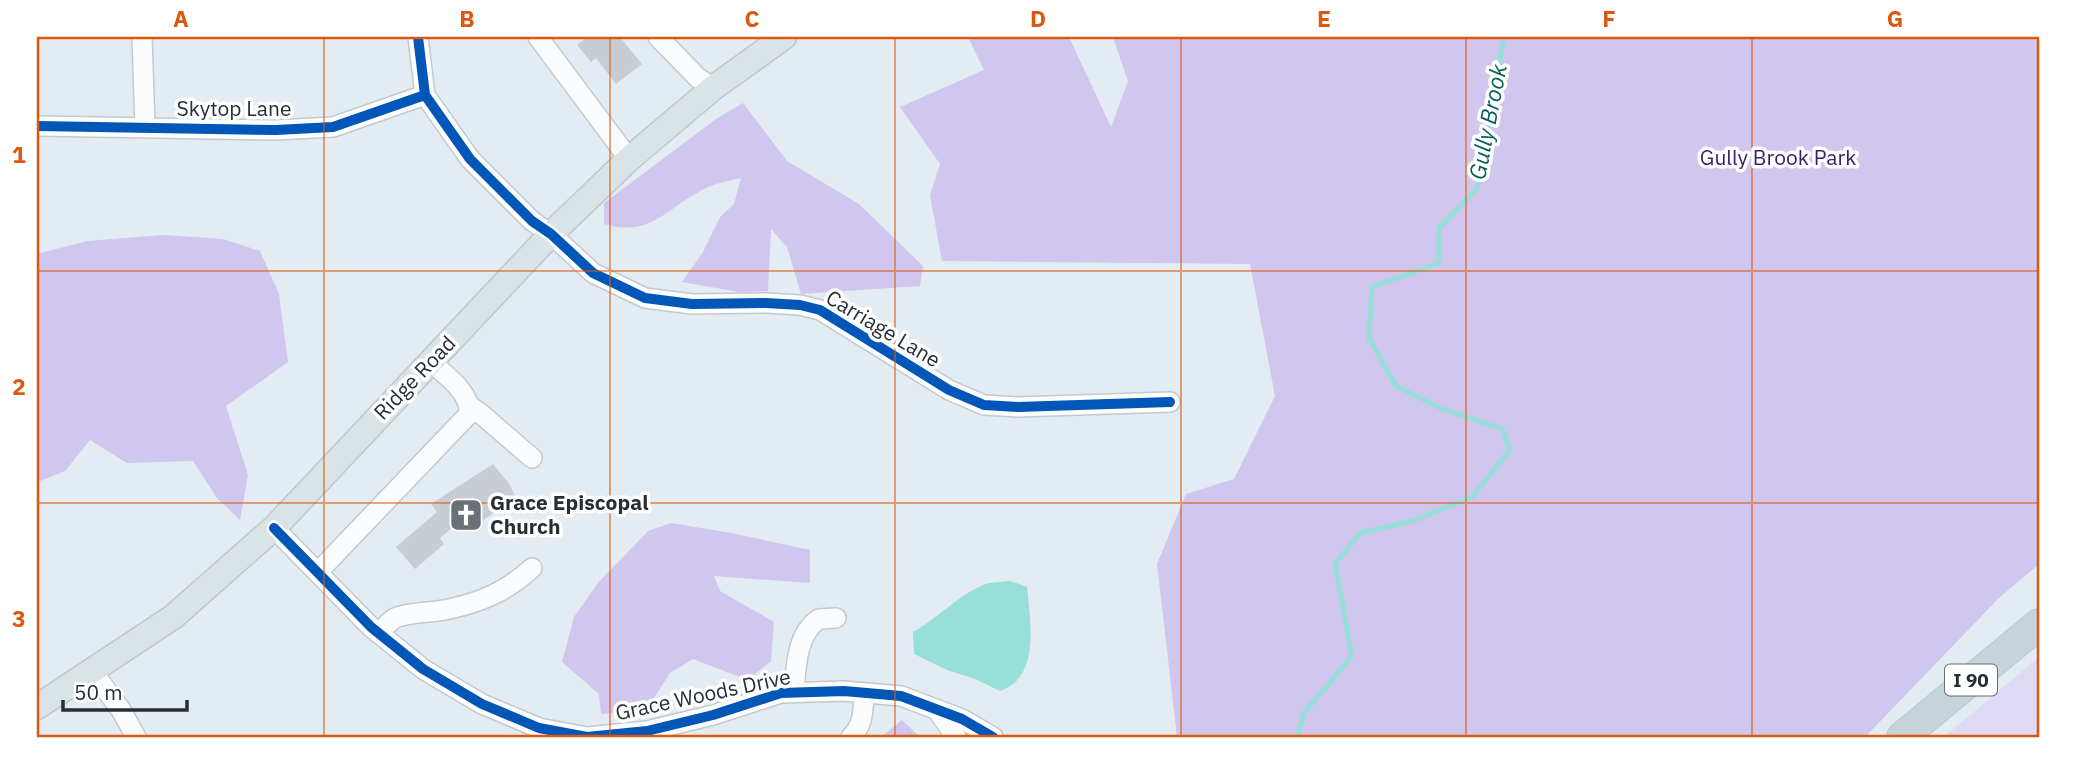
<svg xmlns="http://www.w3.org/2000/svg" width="2076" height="774" viewBox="0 0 2076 774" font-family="'IBM Plex Sans',sans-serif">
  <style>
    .green { fill: #dfdaf6 }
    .forest { fill: #d0c6ee }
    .water { fill: #97dfd8 }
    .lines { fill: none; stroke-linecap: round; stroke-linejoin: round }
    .stream { stroke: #97dfd8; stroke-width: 5 }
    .building { fill: #c8cdd4 }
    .minor-casing { stroke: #c2c9cf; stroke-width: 22 }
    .major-casing { stroke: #c1c6ca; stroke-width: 27 }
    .highway-casing { stroke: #c1c6ca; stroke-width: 32 }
    .minor { stroke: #fbfcfd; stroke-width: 19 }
    .major { stroke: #dae4e7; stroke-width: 24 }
    .highway { stroke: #c5d4d8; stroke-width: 30 }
    .cycleway-casing { stroke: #fff; stroke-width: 15 }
    .cycleway { stroke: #0057b8; stroke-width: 10 }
    .grid { fill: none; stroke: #de570e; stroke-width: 2; stroke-opacity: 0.55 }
    .labels { text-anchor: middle; stroke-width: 7; stroke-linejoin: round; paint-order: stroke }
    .shield { fill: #fff; stroke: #686d70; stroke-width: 2 }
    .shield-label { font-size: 19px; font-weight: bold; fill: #272e33 }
    .street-label { font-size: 21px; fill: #272e33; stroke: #fff }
    .park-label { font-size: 21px; fill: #3f1c68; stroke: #fff }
    .poi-label { font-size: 21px; font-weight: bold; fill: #272e33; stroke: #fff; text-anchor: start }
    .water-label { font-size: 23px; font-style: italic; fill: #096058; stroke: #fff }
    .neatline { fill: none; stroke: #de570e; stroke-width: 2.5 }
    .grid-label { font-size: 23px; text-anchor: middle; font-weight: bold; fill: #de570e }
  </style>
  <rect width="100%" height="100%" fill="#e3ebf3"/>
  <path class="green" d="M2039,657v80h-95z"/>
  <path class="forest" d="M968,37h101l42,90 17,-46 -15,-44h926v527l-40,34 -134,139h-688l-20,-173 29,-70 48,-15 41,-83 -25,-132 -308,-3 -12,-66 10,-31 -40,-57 84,-37z
    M743,103l44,58 72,43 64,62 -3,20 -119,8 -14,-47 -16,-18 -3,62 -29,1 -57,-10 21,-30 17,-35 14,-13 7,-26c-12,3 -26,5 -37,11 -37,18 -52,49 -100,35v-21l112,-84z
    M163,235l60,4 37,12 19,43 9,68 -62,44 22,69 -8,45 -23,-22 -24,-37 -66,2 -37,-23 -25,31 -25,10 -3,-1v-226l50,-13z
    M671,523l60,10 79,17v33l-96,-7 6,15 54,31 -3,39 -23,19 -55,-21 -23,14 -16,25 -24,14 -29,2 -2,-20 -37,-32 12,-45 24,-34 50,-52z
    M902,720l18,17h-39z"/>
  <path class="water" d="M1010,581l17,6c3,33 14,91 -27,104l-25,-12 -28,-9 -33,-16 -1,-22c24,-13 44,-36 70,-47 7,-3 19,-3 27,-4z"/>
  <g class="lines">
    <path class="stream" d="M1297,737l7,-24 48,-57 -17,-92 25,-31 55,-13 57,-23 38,-47 -8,-21 -60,-20 -46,-23 -27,-48 3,-51 67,-24v-35l38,-39 27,-152"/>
  </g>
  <path class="building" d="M588,37h32l22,27 -26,20 -20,-26 -5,4 -14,-17z
    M493,464l17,21 6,13 -49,33 -8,-9 -19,16 4,6 -29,25 -19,-22 41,-35 -6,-8z"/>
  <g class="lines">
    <defs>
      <path id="minor" d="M142,37l3,91
        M418,37l7,58 45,64 62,62 19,13 42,39 52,25 47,6 74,-1 34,2 20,5 129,80 35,15 34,2 152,-5
        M538,37l91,122
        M658,37l40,41 15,10
        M37,126l239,4 57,-3 92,-32
        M470,406l10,7 52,45
        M274,528l97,99 52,42 59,35 57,24 48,9 60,-6 66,-16 68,-22 63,-2 57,5 61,23 31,18
        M318,572l151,-158c2,-22 -24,-39 -38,-52
        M378,633c6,-5 11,-11 17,-15 13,-6 39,-5 54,-9 33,-7 58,-18 83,-41
        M92,671l29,39 15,27
        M794,692c2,-24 2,-58 25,-73l17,-1
        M937,710l19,27
        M851,737c13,-12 12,-28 13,-44"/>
      <path id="major" d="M37,707l136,-90 101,-89 277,-294 78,-75 84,-71 71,-51"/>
      <path id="highway" d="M1902,737l137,-113"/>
    </defs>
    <use href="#minor" class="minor-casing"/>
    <use href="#major" class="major-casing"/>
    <use href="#highway" class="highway-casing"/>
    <use href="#minor" class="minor"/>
    <use href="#major" class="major"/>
    <use href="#highway" class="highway"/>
    <defs>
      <path id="cycleway" d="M418,37l7,58 45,64 62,62 19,13 42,39 52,25 47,6 74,-1 34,2 20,5 129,80 35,15 34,2 152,-5
        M37,126l239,4 57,-3 92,-32
        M274,528l97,99 52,42 59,35 57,24 48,9 60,-6 66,-16 68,-22 63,-2 57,5 61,23 31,18"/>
    </defs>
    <use href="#cycleway" class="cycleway-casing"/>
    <use href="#cycleway" class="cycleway"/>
  </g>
  <path class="grid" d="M324,37v700M610,37v700M895,37v700M1181,37v700M1466,37v700M1752,37v700M37,271h2002M37,503h2002"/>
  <defs>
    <symbol id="church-square" viewBox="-11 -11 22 22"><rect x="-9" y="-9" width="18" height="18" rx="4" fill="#697076" stroke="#fff"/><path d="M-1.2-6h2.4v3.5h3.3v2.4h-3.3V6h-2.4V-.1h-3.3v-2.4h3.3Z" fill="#fff"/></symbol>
  </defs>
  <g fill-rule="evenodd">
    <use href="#church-square" x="447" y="496" width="38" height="38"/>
  </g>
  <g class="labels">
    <rect class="shield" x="1945" y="664.5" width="52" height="31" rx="5"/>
    <g class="shield-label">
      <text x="1971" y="687">I 90</text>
    </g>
    <g class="street-label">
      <text x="234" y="116">Skytop Lane</text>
      <text transform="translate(883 329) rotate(31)" y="7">Carriage Lane</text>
      <text transform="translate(415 378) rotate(-46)" y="7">Ridge Road</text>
      <text transform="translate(703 695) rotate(-12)" y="7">Grace Woods Drive</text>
    </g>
    <g class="park-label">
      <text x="1778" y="165">Gully Brook Park</text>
    </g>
    <g class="poi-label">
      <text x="490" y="510">Grace Episcopal<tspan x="490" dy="24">Church</tspan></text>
    </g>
    <g class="water-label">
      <text transform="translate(1488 122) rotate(-79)" y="8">Gully Brook</text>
    </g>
  </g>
  <rect width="2076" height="774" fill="none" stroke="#ffffff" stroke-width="77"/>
  <path d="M63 700v10h124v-10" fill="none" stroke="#272e33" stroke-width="3.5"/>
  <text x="74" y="700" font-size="21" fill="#272e33" stroke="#ffffff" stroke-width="5" paint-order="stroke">50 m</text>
  <rect x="38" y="38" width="2000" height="698" class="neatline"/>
  <g class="grid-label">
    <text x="181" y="27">A</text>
    <text x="467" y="27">B</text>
    <text x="752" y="27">C</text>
    <text x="1038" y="27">D</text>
    <text x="1324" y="27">E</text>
    <text x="1609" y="27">F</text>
    <text x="1895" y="27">G</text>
    <text x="19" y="163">1</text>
    <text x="19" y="395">2</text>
    <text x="19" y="627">3</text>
  </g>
</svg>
